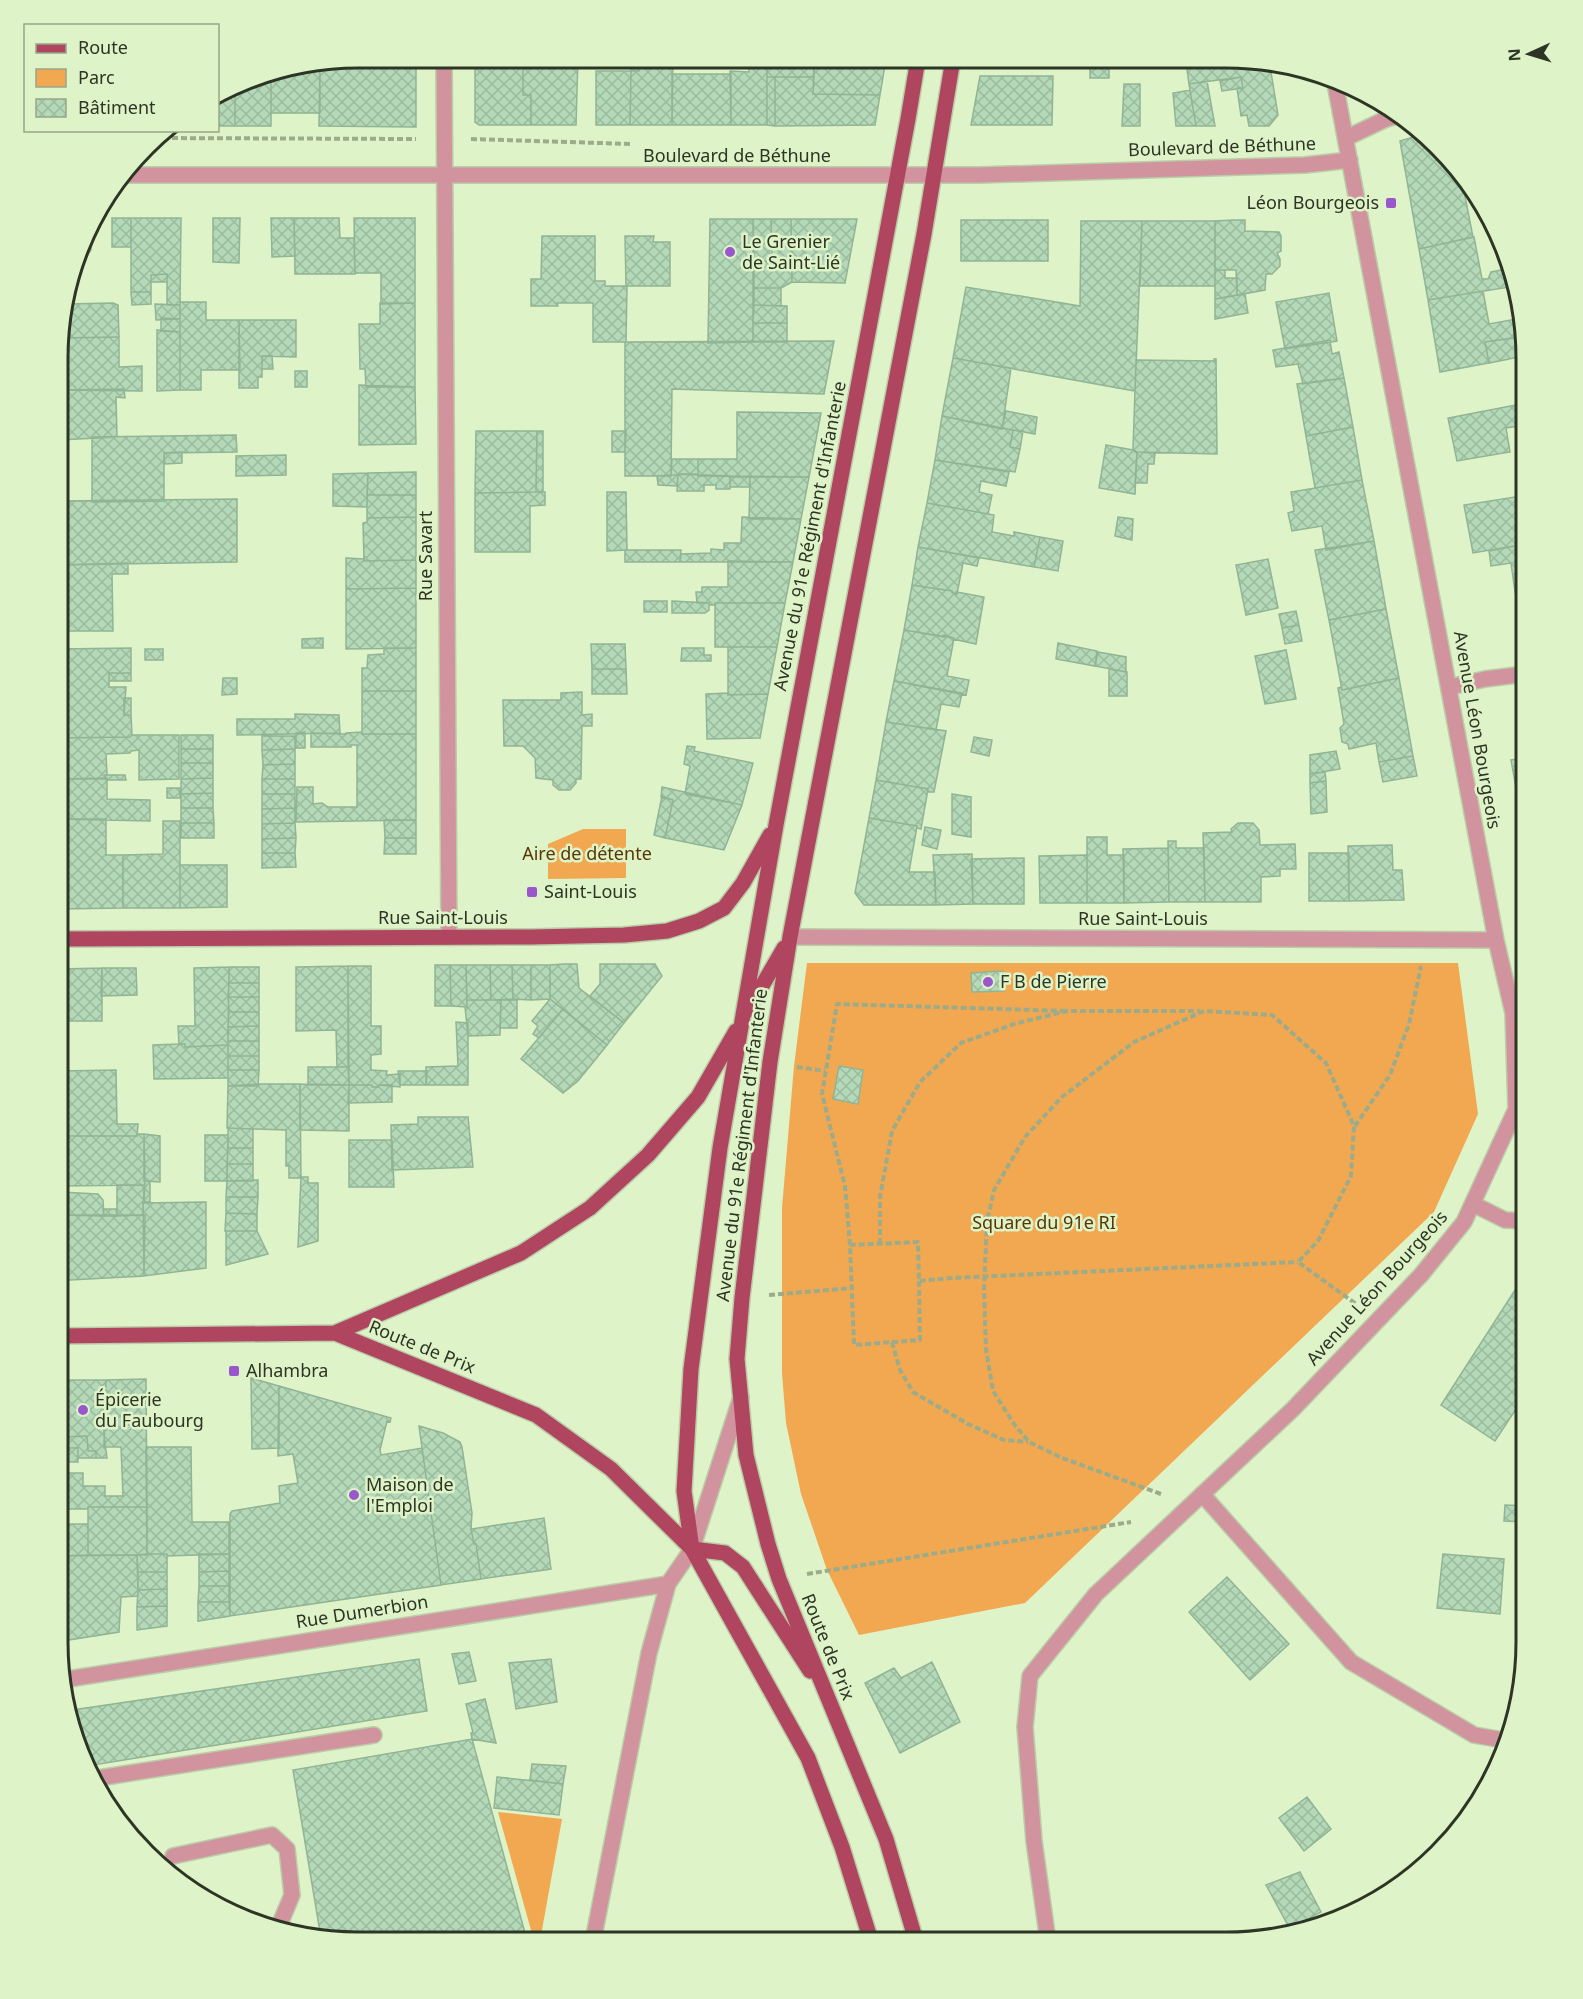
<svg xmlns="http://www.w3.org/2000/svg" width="1583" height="1999" viewBox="0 0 1583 1999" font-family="'Noto Sans',sans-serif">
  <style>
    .green { fill: #f1a851 }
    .building { fill: url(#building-cross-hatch); stroke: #90b494; stroke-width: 1.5 }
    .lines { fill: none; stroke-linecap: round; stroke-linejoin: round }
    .minor-casing { stroke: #bbcda8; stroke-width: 18 }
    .major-casing { stroke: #bbcda8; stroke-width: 18 }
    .path { stroke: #9cab8a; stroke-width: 4; stroke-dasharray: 6 3; stroke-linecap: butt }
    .minor { stroke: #d1949e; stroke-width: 15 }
    .major { stroke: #b0455f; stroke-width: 15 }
    .poi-dot { fill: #9a57cc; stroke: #dff3c9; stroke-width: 2 }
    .labels { text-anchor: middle; stroke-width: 5; stroke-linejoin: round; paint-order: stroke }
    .street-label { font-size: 18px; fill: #2d3524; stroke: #dff3c9 }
    .poi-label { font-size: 18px; fill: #2d3524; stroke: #dff3c9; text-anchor: start }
    .park-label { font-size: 18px; fill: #593603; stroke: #dff3c9 }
    .rim { fill: none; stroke: #2d3524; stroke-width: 3 }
  </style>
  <defs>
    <pattern id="building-cross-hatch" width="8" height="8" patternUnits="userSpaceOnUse" patternTransform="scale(1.5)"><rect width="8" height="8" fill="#b4d9b8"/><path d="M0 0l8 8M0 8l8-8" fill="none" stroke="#9bbb9e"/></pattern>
  </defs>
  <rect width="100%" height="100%" fill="#dff3c9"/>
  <path class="green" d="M583,829h43v49l-78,1v-35z
    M807,963h651l20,151 -44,98 -409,391 -166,32 -32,-65 -26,-76 -15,-71 -4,-50v-165l12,-142z
    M498,1812l64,7 -22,122h-6z"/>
  <path class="building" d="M370,57h46v70l-97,-1 1,-63 18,-3v5h32z
    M475,57h16v9l32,1v28h8v30h-52l-4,-3z
    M564,58h14l-2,67h-45v-30h-8v-28h45v-7h-4z
    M631,58h9l-1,13h-8z
    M640,58h33l-1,67h-42l1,-54h8z
    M749,58h18v67h-36l-1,-54 19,1z
    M767,58h95v4l-48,3v12h-47z
    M862,58l24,1 -6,36 -67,-1 1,-29 48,-3z
    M1090,59h19v19h-19z
    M1198,59l71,1 9,55 -9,11h-20l-2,-11 -6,1 -4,-28h6l-2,-11 -52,7 -3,-22z
    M320,63v50h-49v-42z
    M271,71v55h-36v-38l25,-15z
    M596,71h35l-1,54h-34z
    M672,74h59v51h-59z
    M980,76h73l-1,49h-81z
    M767,77h8v49l-8,-1z
    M775,77h39l-1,17 67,1 -5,30 -100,1z
    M1241,77l2,11 -21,3 -2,-10z
    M1207,81l8,45h-19l-7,-42z
    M1124,84h16v42h-18z
    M235,88v38h-17v-28z
    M1190,90l6,36h-20l-3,-33z
    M1423,134l28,25 15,21 -4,1 11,56 -54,12 -19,-108z
    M112,218h19v29h-19z
    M131,218h50l-1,87h-13v-31l-16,1v17h-20z
    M213,218h27l-1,45 -26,-1z
    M271,218h23l1,38 -23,1z
    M294,218h45l1,20h14l1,36h-60z
    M354,218h61v85l-34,1v-31h-26z
    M710,219h43v123l-45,1z
    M753,219h18l1,42h-18z
    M771,219h20l1,63 -11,6h-27v-27h18z
    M791,219h66l-12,64 -53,-1z
    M961,220h87v41h-87z
    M1233,220h12v11l34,1 2,4v15l-4,2 3,6v7l-8,8h-6l-1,16 -28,5 -1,-25h-21v-49z
    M1081,221h61l-7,170 -182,-33 13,-71 114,19z
    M1142,221h73v65h-75z
    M91,225v25l-4,6h-6z
    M542,236h53v45h10v5h22l-1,56h-33v-39h-36l1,3h-27v-27h10z
    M625,236h29l-1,6h17v44h-44z
    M1474,237l8,42h6l3,-7 16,-3 3,18 -82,13 -9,-51z
    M1215,270h10v8h12v17l-22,4z
    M167,274v8h-16v-7z
    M754,288h27v18l-27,-1z
    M1483,291l6,33 27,-5 4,18 -35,5 4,21 -49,9 -12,-72z
    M131,292h20v12l-19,1z
    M1329,293l8,48 -52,8 -9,-47z
    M1245,294l3,19 -33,6v-20z
    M180,302h26v18h33l1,50h-39v20h-21z
    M113,303l5,2 1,32 -59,1v-20l4,-14z
    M380,303h35v84h-49l-1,-18h-5l-1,-45h21z
    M155,304l25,1v14l-24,1z
    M754,305l33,1v17h-34z
    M1519,307l5,32 -4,1 -6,-32z
    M161,318l19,1v13l-19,-1z
    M239,320h57v37l-34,-1v21h-4v11h-19z
    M753,323h34v19h-34z
    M157,330l23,2v58l-23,1z
    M119,337v30l23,-1v25l-83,-1 1,-52z
    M1520,337l4,19 -35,7 -4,-21z
    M1330,340l2,14 7,-2 5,26 -41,6 -5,-20 -22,3 -3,-17z
    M834,341l-10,53 -152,-5 -1,87h-46v-134z
    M262,356h10l1,13h-11z
    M953,358l58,10 -9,61 -60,-13z
    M1214,359h2l1,95 -82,-2 -2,-2 3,-90 79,1z
    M295,371h12v16h-12z
    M1344,378l9,49 -47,9 -9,-52z
    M359,385l56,2 1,57 -57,1z
    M124,389l1,9 -9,-1 1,40 -58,3v-50z
    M1526,403v22l-20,3 4,24 -53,9 -9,-43z
    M1006,411l31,6 -2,17 -33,-6z
    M737,412l84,1 -12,64 -111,-1v-17h39z
    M942,416l71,14 -3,17 10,2 -5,23 -80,-12z
    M1353,427l9,53 -47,8 -9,-52z
    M1013,430l10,1 -3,18 -10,-2z
    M476,431h61l-1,61 -61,1z
    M537,431h6v61h-7z
    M612,431h14l-1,21h-13z
    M236,435l1,17 -73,1v48l-72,1v-65z
    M1106,445l27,5 4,2 -2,42 -36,-6z
    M182,452v11l-17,1 -1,-11z
    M1137,452l18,1 -1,11h-6l-1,19h-12z
    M286,455v20l-50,1v-20z
    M672,459h26v15l-27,1z
    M935,460l74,12 -3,14 -25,-5 -2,11 13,3 -4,19 -61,-11z
    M416,472v23h-49l1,-22z
    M368,473l-1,34 -34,-1v-32z
    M678,474l52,2v13h-14v-4h-12v6h-27z
    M671,475h7l-1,11 -19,-1 -1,-9z
    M730,477h20v10h-20z
    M750,477h59l-8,42h-52z
    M1362,480l12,61 -48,9 -4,-24 -30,5 -4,-18 6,-2 -3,-19z
    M536,492h9v13l-15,1v46h-55v-59z
    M626,492l1,58 -20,1v-59z
    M367,495h49v22l-49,1z
    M1521,496l5,23v25l-53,9 -9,-48z
    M237,499v63l-178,3v-64z
    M927,503l67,12 -2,17 22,4v-4l26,5 -6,30 -116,-20z
    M416,517v43l-52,1 -1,-38 4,-1v-4z
    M742,517l59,2 -8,43h-113l1,-8 30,-1v-4l13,1v-7h17z
    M1118,517l15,2 -1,21 -17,-4z
    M1040,537l23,4 -5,30 -24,-4z
    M1374,541l12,68 -57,11 -14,-70z
    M1526,544v39l-12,2 -3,-22 -20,3 -2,-15z
    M918,547l61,11 -2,8 -14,-3 -6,31 -5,-1v-2l-40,-6z
    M625,550h56l-1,12h-55z
    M346,558l18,1v2l52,-1v28l-70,1z
    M1268,559l10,49 -32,7 -10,-50z
    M728,561l65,1 -8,41h-70v2h-6v-2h-12l-1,-11h6v-5h26z
    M128,563v11h-16l1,57h-54v-66z
    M1526,583v43l-5,1 -7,-42z
    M912,585l40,6 2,3 3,-2 27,5 -8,47 -23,-5 1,-1 -10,-3v2l-40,-7z
    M416,588v60l-70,1v-60z
    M644,601h23v11h-23z
    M672,601l37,2v7l-4,3h-33z
    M715,603h70l-8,44h-62z
    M1386,609l13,69 -57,12 -13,-70z
    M1296,611l3,14 -17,3 -3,-14z
    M1299,625l3,16 -17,3 -3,-16z
    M904,630l50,8 -7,38 22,4 -3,15 -72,-14z
    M323,638v10h-21v-9z
    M1058,643l39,8 -2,15 -39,-7z
    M591,644h34l1,25h-34z
    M728,647h49l-9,47 -40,1z
    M131,648v25h-22v14h17l-2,28h7l1,20 -2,2 -71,1v-89z
    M384,648h32v43h-54v-23h5l1,-13 16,-1z
    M682,648h22v7h7v6h-30z
    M145,649h18v11h-18z
    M1286,650l10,49 -31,5 -10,-48z
    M1098,652l28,5v15l-31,-6z
    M592,669h34l1,25h-35z
    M1109,669l18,3v24h-18z
    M109,673h22v8h-22z
    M223,678h14v16l-15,1z
    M1399,678l14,78 -34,6 -3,-19 -27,6 -1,-5 -6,-2 -2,-14 4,-4 -6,-36 3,-1 1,3z
    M894,681l68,12 -3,14 -18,-3 -5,26 -50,-8z
    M362,691h54v43h-54z
    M582,692v23l10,-1v12h-10l-1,53h-5v4l-6,7h-11l-6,-5v-5l-17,-2 -1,-20 -12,-12h-19l-1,-46h58v-7z
    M727,693l1,2 40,-1 -8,44 -53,1 -1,-45z
    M124,698h7v17h-7z
    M295,714l44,1 1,18 -103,2v-16h58z
    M886,722l60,9 -12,61h-6v-3l-52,-9z
    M305,732v16h-9v-15z
    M362,732v2h54v86l-120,2 1,-35h16v17l9,-1 6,4h29v-62h-6v2h-40v-14l35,1v-1z
    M132,735h47v44l-40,1v-30l-8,1 -1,2 -24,1 1,21h-2v4h-46v-41l71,-1z
    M181,735h32v14h-32z
    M262,736h33v13l-33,1z
    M974,737l18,3 -3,16 -18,-4z
    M687,746l8,1 -1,4 59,12 -11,42 -57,-11 5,-28 -6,-2z
    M181,749h32v14h-32z
    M295,749v15l-32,1 -1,-15z
    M1336,751l4,18 -30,5v-19z
    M1413,756l4,20 -34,6 -4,-20z
    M1526,758v58h-5l-10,-56z
    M181,763h32v15l-32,1z
    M295,764v15h-33l1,-14z
    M1325,772l1,9 -16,2v-9z
    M105,775h20l1,5h-20z
    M107,778v21l43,1v21l-91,-2v-40z
    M213,778v15l-32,1v-15z
    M262,779h33v15h-33z
    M876,780l52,9 -7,40 -4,-1v-2l-48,-8z
    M1326,781l1,31 -16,2 -1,-31z
    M662,787l80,18 -18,45 -59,-12 8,-38 -12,-3z
    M167,788h13v10h-13z
    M213,793v15h-32v-14z
    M262,794h33v14l-33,1z
    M952,794l19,3v40l-19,-3z
    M662,796l11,4 -8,38 -11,-3z
    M181,808h32l1,15h-33z
    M295,808v15l-33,1v-15z
    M869,818l48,8 -8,46h26l1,33h-72l-9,-12z
    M59,819h47v36h17v53l-63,1z
    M384,820h32v18h-31z
    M163,821h17v87h-57v-53l40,-1z
    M181,823h33v15h-33z
    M295,823l1,15 -34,1v-15z
    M1238,823h15l6,7 1,15 35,-1 1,25h-16v7l-19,1v25h-56l-2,-69 29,-1 -1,-3z
    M925,827l16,3 -4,19 -15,-4z
    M1087,837h20v18h17v48h-37z
    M296,838l-1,15h-33v-14z
    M385,838h31v16h-32z
    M1168,841h8v7h28l1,54h-36z
    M1392,845l1,25h9l2,30 -55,1 -1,-55z
    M1168,848l1,54 -45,1 -1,-54z
    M262,853h33l1,14 -34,1z
    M1309,853h40v48h-40z
    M972,854l1,50 -37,1 -3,-50z
    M1087,855v48h-47l-1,-47z
    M1024,858v46h-51l-2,-45z
    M180,865h47v42l-47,1z
    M565,964h12l2,24 45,35 -17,22 -57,-46v-34z
    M600,964h55l7,12 -38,47 -34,-27 10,-12z
    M435,965h15l1,41h-16z
    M450,965h16l1,42 -16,-1z
    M466,965h24l1,35h-24z
    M490,965h22l1,34 -22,1z
    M512,965h19v35l-18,-1z
    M531,965h19v34l-19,1z
    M348,966v101h-11l-1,-37 -40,1v-64z
    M348,966h23v60h10v28l-10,1v15l16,1 -1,4 14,-1v13l-21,-2 -1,2h-6v-2h-23z
    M229,967l-1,78 -43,2v-3h-6l-1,-18h17l-1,-58z
    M229,967h30v16h-30z
    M102,968v53h-43l1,-52z
    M102,968h34l1,27 -36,1z
    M1003,971l1,20 -32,1 -1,-19z
    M229,983h30v14h-31z
    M228,997h31v15h-30z
    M550,999l13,10 -24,29 -6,-4 5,-8 -6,-5z
    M467,1000h34l-1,35 -32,1 -3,-29h2z
    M501,1000h16v28h-17z
    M563,1009l44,36 -29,36 -15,12 -42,-34z
    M229,1012h30v14l-31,1z
    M456,1022l12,1v62h-42v-18l32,-1z
    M259,1026v15h-31v-14z
    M228,1041h31v15h-31z
    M179,1044h6v3l43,-2v33l-74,1 -1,-34z
    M228,1056h31v14h-31z
    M839,1066l24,4 -5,34 -25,-5z
    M308,1067h40l1,18h-41z
    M116,1070l1,54h21l-1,12h-77v-65z
    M228,1070h31l-1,16h-30z
    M398,1071h29l-1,14h-26z
    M258,1084h42l1,94h-12v-12h-3v-36l-59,-2 1,-42z
    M300,1084l49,1v46l-49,-1z
    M349,1085h23v2h6l1,-2h13v17l-44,1z
    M418,1117h50l5,50 -81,3 -1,-45 27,-1z
    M228,1128l25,1v19h-25z
    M138,1134h6l1,51 -85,1v-50h77z
    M144,1134l16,2v46l-16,-1z
    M205,1135h23l-1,46h-22z
    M349,1140h43l2,47h-45z
    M228,1148h25v16h-26z
    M227,1164h26v17h-26z
    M301,1177h7v6h10v58l-20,6z
    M258,1180v17h-32l1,-16z
    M145,1181h5v21h-6z
    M117,1185h27l-1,30 -26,1z
    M60,1192l38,2 5,6 1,16 -44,-1z
    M226,1197h32l-1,17 -31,-1z
    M206,1202v66l-62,8 -1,-73z
    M103,1209h13l1,7h-13z
    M226,1213l31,1v17h-32z
    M60,1215h85l-1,61 -74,4 -10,-8z
    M226,1231h31l11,23 -42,11z
    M1524,1276l2,118 -31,47 -54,-36z
    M251,1378l28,8v62l-27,1z
    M146,1379l1,128h-59v2h-26v-36h21v13h22v10h18l-2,-49h-17l2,-67z
    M61,1380h45l-2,55 3,23h-11v-7h-8l-1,-15 -26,1z
    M279,1386l112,32 -1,4 -3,-1 -7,29 1,5 41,-7 19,137 -211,31v-102l2,-3 48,-8 -1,-17 19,-3 -5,-29 -15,2z
    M419,1426l24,7 17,9 2,5 10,66 -1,16 3,15h2l5,35 -40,6z
    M87,1436l1,15h8v7h-18v-10h-17v-11z
    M146,1447h45l1,75h37v32l-62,2v-2h-20z
    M61,1448h17v14h-16z
    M1505,1505l20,1v16l-21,-1z
    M88,1507h59v48h-59z
    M544,1518l7,51 -70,10 -5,-35h-2l-3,-15z
    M62,1524h26v31l-26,1z
    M147,1554h20v18h-29l-1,-17z
    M199,1554h30v17l-30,1z
    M1443,1554l61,5 -4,55 -63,-6z
    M137,1555l1,41 -17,1 -2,35 -57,9v-85z
    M229,1571v15h-30v-14z
    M138,1572h29v17l-29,1z
    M1227,1577l62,67 -39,36 -61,-68z
    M199,1586h30v16h-31z
    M167,1589v17l-30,1 1,-17z
    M198,1602h31l1,14 -32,5z
    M167,1606v20l-30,4v-23z
    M469,1652l7,29 -17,3 -7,-30z
    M419,1659l8,52 -340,55 -20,-46 -1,-9z
    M551,1659l6,43 -41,7 -7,-46z
    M932,1662l28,60 -60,31 -35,-70 29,-15 7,10z
    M485,1699l11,44 -24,-4 -1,-6h2l-7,-29z
    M472,1739l53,194 -47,8h-141l-16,-3 -28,-168z
    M532,1764l34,2 -3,18 -33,-4z
    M497,1777l66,7 -4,31 -65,-7z
    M1307,1797l24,32 -27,22 -25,-33z
    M1300,1872l21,40 -31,17 -24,-44z"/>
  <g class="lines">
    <defs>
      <path id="minor" d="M444,57l5,880
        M1346,138l40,-19 15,-4
        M124,175h856l325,-10 45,-5
        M1450,687l35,-8 41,-5
        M790,937l706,3
        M1473,1204l32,16 21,1
        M1202,1494l149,168 123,73 35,6
        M62,1680l606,-96
        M92,1779l282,-44
        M173,1856l99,-21 15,14 5,46 -13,31 -11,1
        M593,1941l56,-288 19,-69 24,-35 49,-152
        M1048,1941l-14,-100 -9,-114 5,-51 66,-82 197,-185 128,-134 43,-53 52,-113 -3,-96 -17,-73 -162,-862"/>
      <path id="major" d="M58,939l473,-2 93,-2 43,-4 32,-10 25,-13 19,-25 27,-48
        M748,1010l36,-62
        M335,1333l201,82 75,54 81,80 116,209 34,89 29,94
        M58,1336l277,-3 186,-80 69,-45 58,-53 50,-58 38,-66
        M692,1549l-8,-58 7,-122 29,-221 56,-323 132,-706 10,-60
        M692,1549l33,4 18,14 67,104
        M916,1941l-30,-102 -107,-260 -11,-35 -22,-89 -9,-96 5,-61 28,-236 20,-125 134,-703 29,-175"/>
    </defs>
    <use href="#minor" class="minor-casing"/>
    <use href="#major" class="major-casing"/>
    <path class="path" d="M154,138l262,1
      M471,139l161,5
      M797,1067l28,4
      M1355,1126l35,-51 19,-51 12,-58
      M880,1244v-47l12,-66 28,-49 41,-39 53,-19 53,-13h133
      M850,1245l-5,-59 -23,-92 15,-90 230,7
      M919,1281l1,59 -66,5 -4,-100 68,-3 1,39 32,-3 347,-16
      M769,1295l83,-7
      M892,1342l8,28 13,22 55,32 36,16 24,2
      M1161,1494l-99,-36 -33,-16 -15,-18 -21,-33 -7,-42 -2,-59 3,-68 7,-32 31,-53 37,-40 72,-55 70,-31 68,4 54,48 28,63 -3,50 -33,65 -20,21 58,42
      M807,1574l324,-52"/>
    <use href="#minor" class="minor"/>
    <use href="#major" class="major"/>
  </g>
  <g class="poi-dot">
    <rect x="1385" y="197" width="12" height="12" rx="3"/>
    <circle cx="730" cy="252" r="6"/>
    <rect x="526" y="886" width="12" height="12" rx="3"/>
    <circle cx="988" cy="982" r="6"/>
    <rect x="228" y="1365" width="12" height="12" rx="3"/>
    <circle cx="83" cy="1410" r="6"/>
    <circle cx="354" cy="1495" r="6"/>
  </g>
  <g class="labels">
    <g class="street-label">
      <text transform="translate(1222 147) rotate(-2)" y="6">Boulevard de Béthune</text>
      <text x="737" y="162">Boulevard de Béthune</text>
      <text transform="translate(810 536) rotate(-79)" y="6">Avenue du 91e Régiment d'Infanterie</text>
      <text transform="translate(426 556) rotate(-90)" y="6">Rue Savart</text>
      <text transform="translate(1477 730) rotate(80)" y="6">Avenue Léon Bourgeois</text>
      <text x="443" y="924">Rue Saint-Louis</text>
      <text x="1143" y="925">Rue Saint-Louis</text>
      <text transform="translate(742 1145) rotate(-83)" y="6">Avenue du 91e Régiment d'Infanterie</text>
      <text transform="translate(1377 1288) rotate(-48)" y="6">Avenue Léon Bourgeois</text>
      <text transform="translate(422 1347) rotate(22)" y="6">Route de Prix</text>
      <text transform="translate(362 1612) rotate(-9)" y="6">Rue Dumerbion</text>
      <text transform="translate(828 1647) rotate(68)" y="6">Route de Prix</text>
    </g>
    <g class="poi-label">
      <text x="1379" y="209" text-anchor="end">Léon Bourgeois</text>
      <text x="742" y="248">Le Grenier<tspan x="742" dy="21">de Saint-Lié</tspan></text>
      <text x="544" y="898">Saint-Louis</text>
      <text x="1000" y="988">F B de Pierre</text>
      <text x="246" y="1377">Alhambra</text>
      <text x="95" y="1406">Épicerie<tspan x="95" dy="21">du Faubourg</tspan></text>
      <text x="366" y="1491">Maison de<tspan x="366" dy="21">l'Emploi</tspan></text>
    </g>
    <g class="park-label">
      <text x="587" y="860">Aire de détente</text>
      <text x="1044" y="1229">Square du 91e RI</text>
    </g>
  </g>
  <path d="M0 0H1583V1999H0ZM358 68H1226A290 290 0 0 1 1516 358V1642A290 290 0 0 1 1226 1932H358A290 290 0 0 1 68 1642V358A290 290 0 0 1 358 68Z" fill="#dff3c9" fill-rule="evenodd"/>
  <path class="rim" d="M358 68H1226A290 290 0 0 1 1516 358V1642A290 290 0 0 1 1226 1932H358A290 290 0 0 1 68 1642V358A290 290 0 0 1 358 68Z"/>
  <rect x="24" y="24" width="195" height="108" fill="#dff3c9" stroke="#98a787" stroke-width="1.5"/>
  <rect x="36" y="44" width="30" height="9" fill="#b0455f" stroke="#98a787" stroke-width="1.5"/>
  <text x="78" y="54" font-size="18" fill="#2d3524">Route</text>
  <rect x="36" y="69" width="30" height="18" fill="#f1a851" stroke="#98a787" stroke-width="1.5"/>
  <text x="78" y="84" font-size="18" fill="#2d3524">Parc</text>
  <rect x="36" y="99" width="30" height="18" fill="url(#building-cross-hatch)" stroke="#98a787" stroke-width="1.5"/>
  <text x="78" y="114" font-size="18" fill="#2d3524">Bâtiment</text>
  <g transform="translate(1529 54) rotate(266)" stroke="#dff3c9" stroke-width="4.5" paint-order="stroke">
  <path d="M0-4.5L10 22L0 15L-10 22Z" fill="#2d3524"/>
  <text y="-9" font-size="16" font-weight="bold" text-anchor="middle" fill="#2d3524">N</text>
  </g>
</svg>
